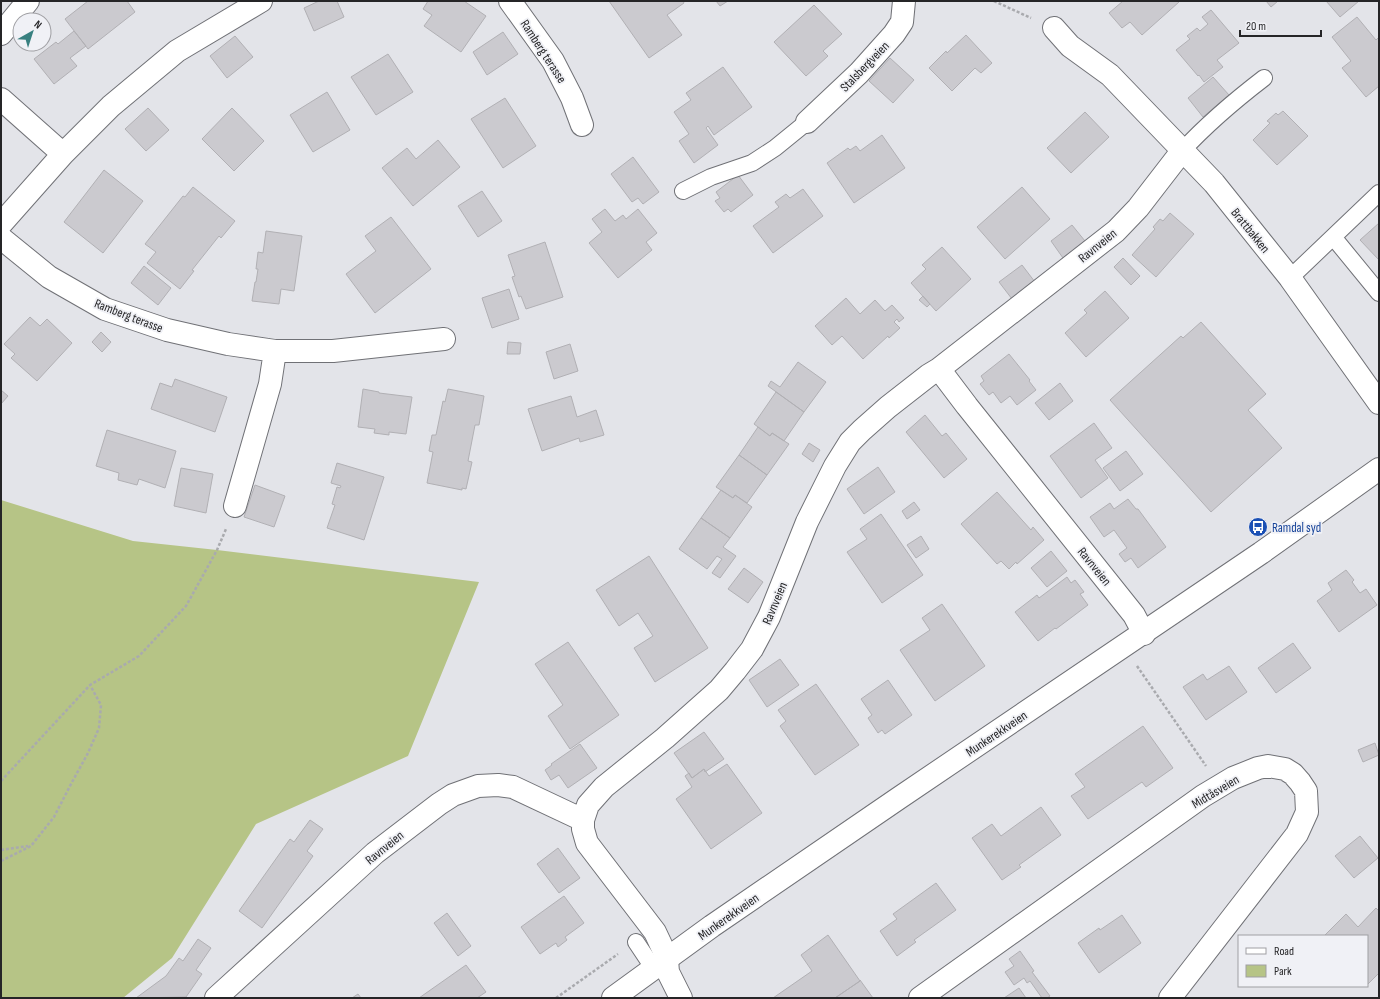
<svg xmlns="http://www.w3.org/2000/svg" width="1380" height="999" viewBox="0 0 1380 999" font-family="'Sofia Sans Condensed',sans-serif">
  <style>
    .green { fill: #b6c486 }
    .building { fill: #cbcacf; stroke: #b1b0b4 }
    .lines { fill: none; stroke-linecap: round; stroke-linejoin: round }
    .lane-casing { stroke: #707176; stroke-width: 18 }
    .street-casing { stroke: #707176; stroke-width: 24 }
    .secondary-casing { stroke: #707176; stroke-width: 24 }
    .path { stroke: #a9aaae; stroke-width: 2.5; stroke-dasharray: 3 2; stroke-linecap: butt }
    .lane { stroke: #fff; stroke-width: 16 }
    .street { stroke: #fff; stroke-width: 22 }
    .secondary { stroke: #fff; stroke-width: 22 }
    .labels { text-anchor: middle; stroke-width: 3.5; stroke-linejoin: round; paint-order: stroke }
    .street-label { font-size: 13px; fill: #252527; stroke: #f0f1f6 }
    .transit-label { font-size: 13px; fill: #164399; stroke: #f0f1f6; text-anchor: start }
  </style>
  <rect width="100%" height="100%" fill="#e3e4e9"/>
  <path class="green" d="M1,500l132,41 84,9 262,32 -71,174 -152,68 -84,134 -49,40h-122z"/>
  <path class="building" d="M88,1h39l8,11 -47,37 -23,-30z
    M319,1h18l7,16 -30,14 -10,-23z
    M428,1h36l22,15 -25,36 -37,-26 8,-11 -9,-6z
    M609,1h74l1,2 -17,12 15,20 -33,23z
    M716,1h12l-8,5z
    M1123,1h55l1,1 -37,33 -12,-13 -8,6 -13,-15z
    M1266,1h12l-7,6z
    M1326,1h33l-19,16z
    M814,5l28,29 -19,17 5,5 -22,20 -32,-34z
    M1211,10l28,33 -22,17 6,7 -19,15 -5,-7 -1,1 -22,-26 14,-11 -3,-3 10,-8 3,3 8,-7 -6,-7z
    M1357,17l19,23 2,-2 1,1v47l-13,11 -24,-29 9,-7 -19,-24z
    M74,31l12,15 -16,12 7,8 -23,18 -20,-25 22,-17 2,2z
    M503,32l15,22 -31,21 -14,-23z
    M966,35l26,28 -11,10 -6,-5 -23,23 -23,-23 17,-17 1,2z
    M235,36l18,21 -26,21 -17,-22z
    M388,54l25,38 -37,23 -25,-38z
    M890,58l24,22 -21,23 -24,-22z
    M723,67l29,40 -38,28 -6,-9 -2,2 12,17 -24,18 -15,-22 10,-7 -15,-22 17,-12 -5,-7z
    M1213,77l16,18 -26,22 -15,-19z
    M327,92l23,38 -37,22 -23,-37z
    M505,98l31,48 -33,22 -32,-49z
    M148,108l21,22 -23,21 -21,-22z
    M232,108l32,33 -30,30 -32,-32z
    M1283,111l25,25 -31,29 -24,-25 17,-17 -3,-2 9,-8 2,2z
    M1085,112l24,25 -38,36 -24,-25z
    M882,135l23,33 -51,35 -27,-40 21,-15 2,2 6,-4 4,5z
    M438,140l22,27 -47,39 -31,-38 25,-20 9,11z
    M633,157l26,35 -16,12 -5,-6 -6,4 -21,-28z
    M104,170l39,31 -40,52 -39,-31z
    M738,175l15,20 -22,17 -3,-3 -4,3 -9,-11 5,-3 -4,-6z
    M193,187l42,34 -14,17 -2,-2 -27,34 2,1 -14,18 -33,-26 9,-11 -11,-8 38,-48 2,1z
    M1022,187l28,32 -45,40 -28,-32z
    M803,189l20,27 -50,37 -20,-27 26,-19 -4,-5 11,-8 4,4z
    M482,191l20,30 -24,16 -20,-31z
    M605,209l10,12 8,-6 3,4 12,-10 19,24 -11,9 6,8 -34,28 -29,-35 13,-11 -10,-13z
    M1170,213l24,21 -38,43 -24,-22 23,-26 -2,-2 7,-8 3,2z
    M391,217l40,52 -56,44 -29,-39 30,-23 -11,-15z
    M1379,223v37l-19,-20z
    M1072,225l13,16 -22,17 -12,-17z
    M266,231l36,5 -8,55 -13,-2 -2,15 -27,-3 3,-19h1l2,-13h-2l2,-17 5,1z
    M545,242l18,55 -37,12 -5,-13 -2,1 -7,-20 3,-1 -7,-21z
    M942,247l29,32 -35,32 -25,-28 15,-14 -4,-4z
    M1123,258l17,18 -9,9 -17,-18z
    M1022,265l13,17 -23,17 -13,-17z
    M144,266l27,22 -13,17 -27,-22z
    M509,289l10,30 -27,9 -10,-30z
    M1105,291l24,27 -43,39 -21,-24 22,-20 -3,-3z
    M923,296l7,8 -3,3 -8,-7z
    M846,298l14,16 15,-14 10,11 7,-6 12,13 -5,4 -2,-3 -3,3 6,6 -11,10 -1,-2 -25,23 -21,-23 -10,9 -17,-19z
    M30,317l10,9 7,-7 25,24 -35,38 -26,-23 4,-4 -11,-10z
    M1201,322l65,72 -18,16 34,38 -71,64 -101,-112 71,-64 2,2z
    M101,332l10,10 -9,10 -10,-10z
    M508,342l13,1 -1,11h-13z
    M570,344l8,27 -24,8 -8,-27z
    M1009,354l21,26 -1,1 7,9 -19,15 -7,-9 -9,7 -8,-11 -4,3 -9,-11 4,-3 -3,-5z
    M798,362l28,20 -22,30 -36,-26 3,-5 9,6z
    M175,379l52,18 -12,35 -64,-23 9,-26 12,4z
    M1060,383l13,18 -24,19 -14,-17z
    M363,389l16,3v1l33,4 -6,37 -17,-2v3l-15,-2 1,-4 -17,-2z
    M448,389l36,7 -5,29h-4l-7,36 4,1 -6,27 -4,-1v2l-35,-7 6,-31 -4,-1 3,-16h4l7,-34 2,1z
    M1,390l7,6 -7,8z
    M776,392l28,20 -20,29 -12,-8 -2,3 -16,-12z
    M571,396l6,21 19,-7 8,25 -24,7 -1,-4 -37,13 -14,-42z
    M925,415l17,21 4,-3 21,26 -23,19 -38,-46z
    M1094,423l18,25 -17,12 13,18 -27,20 -31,-42z
    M758,427l12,9 2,-3 17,11 -22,31 -28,-20z
    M107,430l69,21 -11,37 -26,-9 -2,6 -19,-5 1,-7 -23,-7z
    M809,443l11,7 -7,12 -11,-8z
    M1126,451l17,23 -23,17 -17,-23z
    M739,455l28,20 -20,28 -12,-8 -2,3 -17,-11z
    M337,463l47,14 -20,63 -37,-12 8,-23 -3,-1 5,-17 3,1 1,-2 -10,-3z
    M878,467l17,25 -31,22 -17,-25z
    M181,468l32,6 -7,39 -32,-7z
    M255,485l30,11 -11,31 -30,-10z
    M721,490l12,8 2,-3 17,12 -22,31 -29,-20z
    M997,492l34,38 2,-3 11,13 -27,24 -1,-2 -7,7 -8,-8 -4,3 -36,-40z
    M1128,499l8,10h2l28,38 -28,21 -7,-10 -6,4 -6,-8 8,-6 -13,-18 -10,7 -14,-20 20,-14 4,6z
    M914,502l6,8 -13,9 -5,-8z
    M881,514l42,61 -41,28 -35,-51 20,-13 -7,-10z
    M701,518l29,20 -7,9 13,9 -16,22 -8,-5 10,-14 -5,-3 -10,13 -28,-20z
    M921,536l8,13 -13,9 -9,-13z
    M1051,551l16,20 -20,16 -16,-19z
    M649,556l59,92 -53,34 -21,-34 19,-12 -15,-23 -19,13 -23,-36z
    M744,568l19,14 -15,21 -20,-14z
    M1346,570l8,10 -2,2 8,11 6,-4 11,16 -38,27 -22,-31 15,-11 -4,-7z
    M1067,577l4,6 4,-3 9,12 -4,2 8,11 -32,24 -1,-1 -17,13 -23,-29 22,-17 2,3z
    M942,604l43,62 -50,35 -35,-51 30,-20 -8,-12z
    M568,642l51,73 -49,34 -22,-33 15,-11 -28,-41z
    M1293,643l18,25 -35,25 -18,-25z
    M780,659l19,26 -32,22 -18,-27z
    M1229,666l18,26 -41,28 -23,-33 20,-13 4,6z
    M888,680l24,35 -27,19 -3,-4 -4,3 -10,-15 4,-3 -11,-16z
    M816,684l43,61 -44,30 -35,-49 6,-5 -8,-11z
    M1143,726l30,42 -27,19 -4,-5 -54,37 -17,-23 14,-9 -10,-13z
    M704,732l20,27 -19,13 -1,-3 -12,9 -18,-25z
    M1375,743l4,12 -16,7 -5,-12z
    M580,744l17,24 -29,20 -9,-13 -8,5 -6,-10 7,-5 -1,-1z
    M727,764l35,49 -51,36 -35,-50 16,-12 -7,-11 4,-3 3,5 12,-9 5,7z
    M1041,807l20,28 -42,30 2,2 -19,13 -30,-42 20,-14 9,12z
    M310,820l13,9 -16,22 6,5 -51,72 -23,-17 51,-72 4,3z
    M1360,836l18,22 -24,20 -19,-22z
    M558,848l22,30 -21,15 -22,-29z
    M936,883l20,27 -42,30 2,2 -19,14 -17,-25 17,-12 -4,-5z
    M564,896l20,27 -19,14 2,3 -9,7 -2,-4 -16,11 -19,-27z
    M1376,908l3,3v62l-12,12v-49h-43l22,-22 12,13z
    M447,913l24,33 -13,10 -24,-33z
    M1122,915l19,28 -42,30 -21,-30 21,-15 1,2z
    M828,935l32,46 -25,17h-62l39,-27 -11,-16z
    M198,939l13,9 -15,22 6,4 -16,23 -50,1 30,-22 13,-18 4,3z
    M1020,951l14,20 -2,1 18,24 -3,2h-5l-12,-17 -3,2 -3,-5 -10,7 -9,-13 9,-6 -5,-7z
    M466,965l20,27 -9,6h-58z
    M860,980l13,18h-38l25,-17z
    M1019,988l7,10h-22z
    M358,994l3,4h-9z"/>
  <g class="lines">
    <defs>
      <path id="lane" d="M1182,151c26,-28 52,-50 82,-73
        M683,191l28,-14 41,-14 23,-15 32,-26
        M1334,238l45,55
        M1290,278l89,-85
        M636,942l18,27"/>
      <path id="street" d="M510,1l43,60 19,37 10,27
        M1054,28l16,18 40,29 104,108 76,95 89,125
        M1,34l27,-33
        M1,99l62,55
        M807,122l52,-49 35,-39 8,-12 2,-21
        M1,224l62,-70 48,-48 66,-55 84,-50
        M1,238l48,39 56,32 62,21 61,14 47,7h58l111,-12
        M939,369l177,-138 22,-23 44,-57
        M235,506l35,-122 5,-33
        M583,820l5,-15 16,-18 61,-49 54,-48 16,-19 17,-22 17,-32 38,-95 28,-56 15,-24 12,-12 26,-23 41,-32 10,-6 28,37 167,209 10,19
        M216,998l159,-145 64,-49 14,-9 25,-9 20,-1 15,2 70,33v9l4,14 68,89 8,17 4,11 1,12 13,26
        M920,998l283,-202 30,-18 25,-10 10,-2 17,3 8,5 7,8 6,9 1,21 -10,22 -127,164"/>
      <path id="secondary" d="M613,998l99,-72 187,-128 362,-245 118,-84"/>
    </defs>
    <use href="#lane" class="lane-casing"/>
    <use href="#street" class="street-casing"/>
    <use href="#secondary" class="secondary-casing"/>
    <path class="path" d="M994,1l37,17
      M1137,666l69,100
      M1,781l89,-96 49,-29 47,-50 31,-56 9,-21
      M1,850l27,-4
      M1,861l30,-15 23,-29 17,-33 17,-31 11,-25 2,-23 -11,-20
      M556,998l62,-44"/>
    <use href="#lane" class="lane"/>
    <use href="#street" class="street"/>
    <use href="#secondary" class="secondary"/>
  </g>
  <defs>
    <symbol id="bus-disc" viewBox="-11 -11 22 22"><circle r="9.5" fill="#1a4fb4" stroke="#f0f1f6"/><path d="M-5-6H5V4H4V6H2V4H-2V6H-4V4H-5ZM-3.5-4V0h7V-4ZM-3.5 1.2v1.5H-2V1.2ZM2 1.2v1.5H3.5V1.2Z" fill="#fff"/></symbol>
  </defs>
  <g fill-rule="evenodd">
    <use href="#bus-disc" x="1247" y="516" width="22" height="22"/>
  </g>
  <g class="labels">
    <g class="street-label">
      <text transform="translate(544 51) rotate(57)" y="5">Ramberg terasse</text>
      <text transform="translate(864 66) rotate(-46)" y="5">Stalsbergveien</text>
      <text transform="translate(1251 230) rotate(51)" y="5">Brattbakken</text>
      <text transform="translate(1097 245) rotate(-39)" y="5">Ravnveien</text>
      <text transform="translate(129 315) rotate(21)" y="5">Ramberg terasse</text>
      <text transform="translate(1095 566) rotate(51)" y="5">Ravnveien</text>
      <text transform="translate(774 603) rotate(-67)" y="5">Ravnveien</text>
      <text transform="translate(996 733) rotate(-34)" y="5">Munkerekkveien</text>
      <text transform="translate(1215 791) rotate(-31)" y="5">Midtåsveien</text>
      <text transform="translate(384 847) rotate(-39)" y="5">Ravnveien</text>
      <text transform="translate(728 916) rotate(-35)" y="5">Munkerekkveien</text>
    </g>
    <g class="transit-label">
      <text x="1272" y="532">Ramdal syd</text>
    </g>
  </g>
  <rect width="1380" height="999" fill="none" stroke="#252527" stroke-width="4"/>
  <rect x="1238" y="935" width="130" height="52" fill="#f0f1f6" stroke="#9f9fa3"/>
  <rect x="1246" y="948" width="20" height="6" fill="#ffffff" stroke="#9f9fa3"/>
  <text x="1274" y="955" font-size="12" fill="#252527">Road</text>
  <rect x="1246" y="965" width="20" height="12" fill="#b6c486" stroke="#9f9fa3"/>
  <text x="1274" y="975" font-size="12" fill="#252527">Park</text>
  <g transform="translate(32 32) rotate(39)"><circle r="19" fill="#f0f1f6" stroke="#9f9fa3"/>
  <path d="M0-3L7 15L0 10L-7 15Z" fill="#388080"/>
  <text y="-6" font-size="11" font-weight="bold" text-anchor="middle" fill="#252527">N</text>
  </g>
  <path d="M1240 30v6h81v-6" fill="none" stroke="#252527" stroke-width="2"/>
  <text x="1246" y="30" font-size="12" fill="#252527" stroke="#f0f1f6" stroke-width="3" paint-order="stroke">20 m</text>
</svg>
